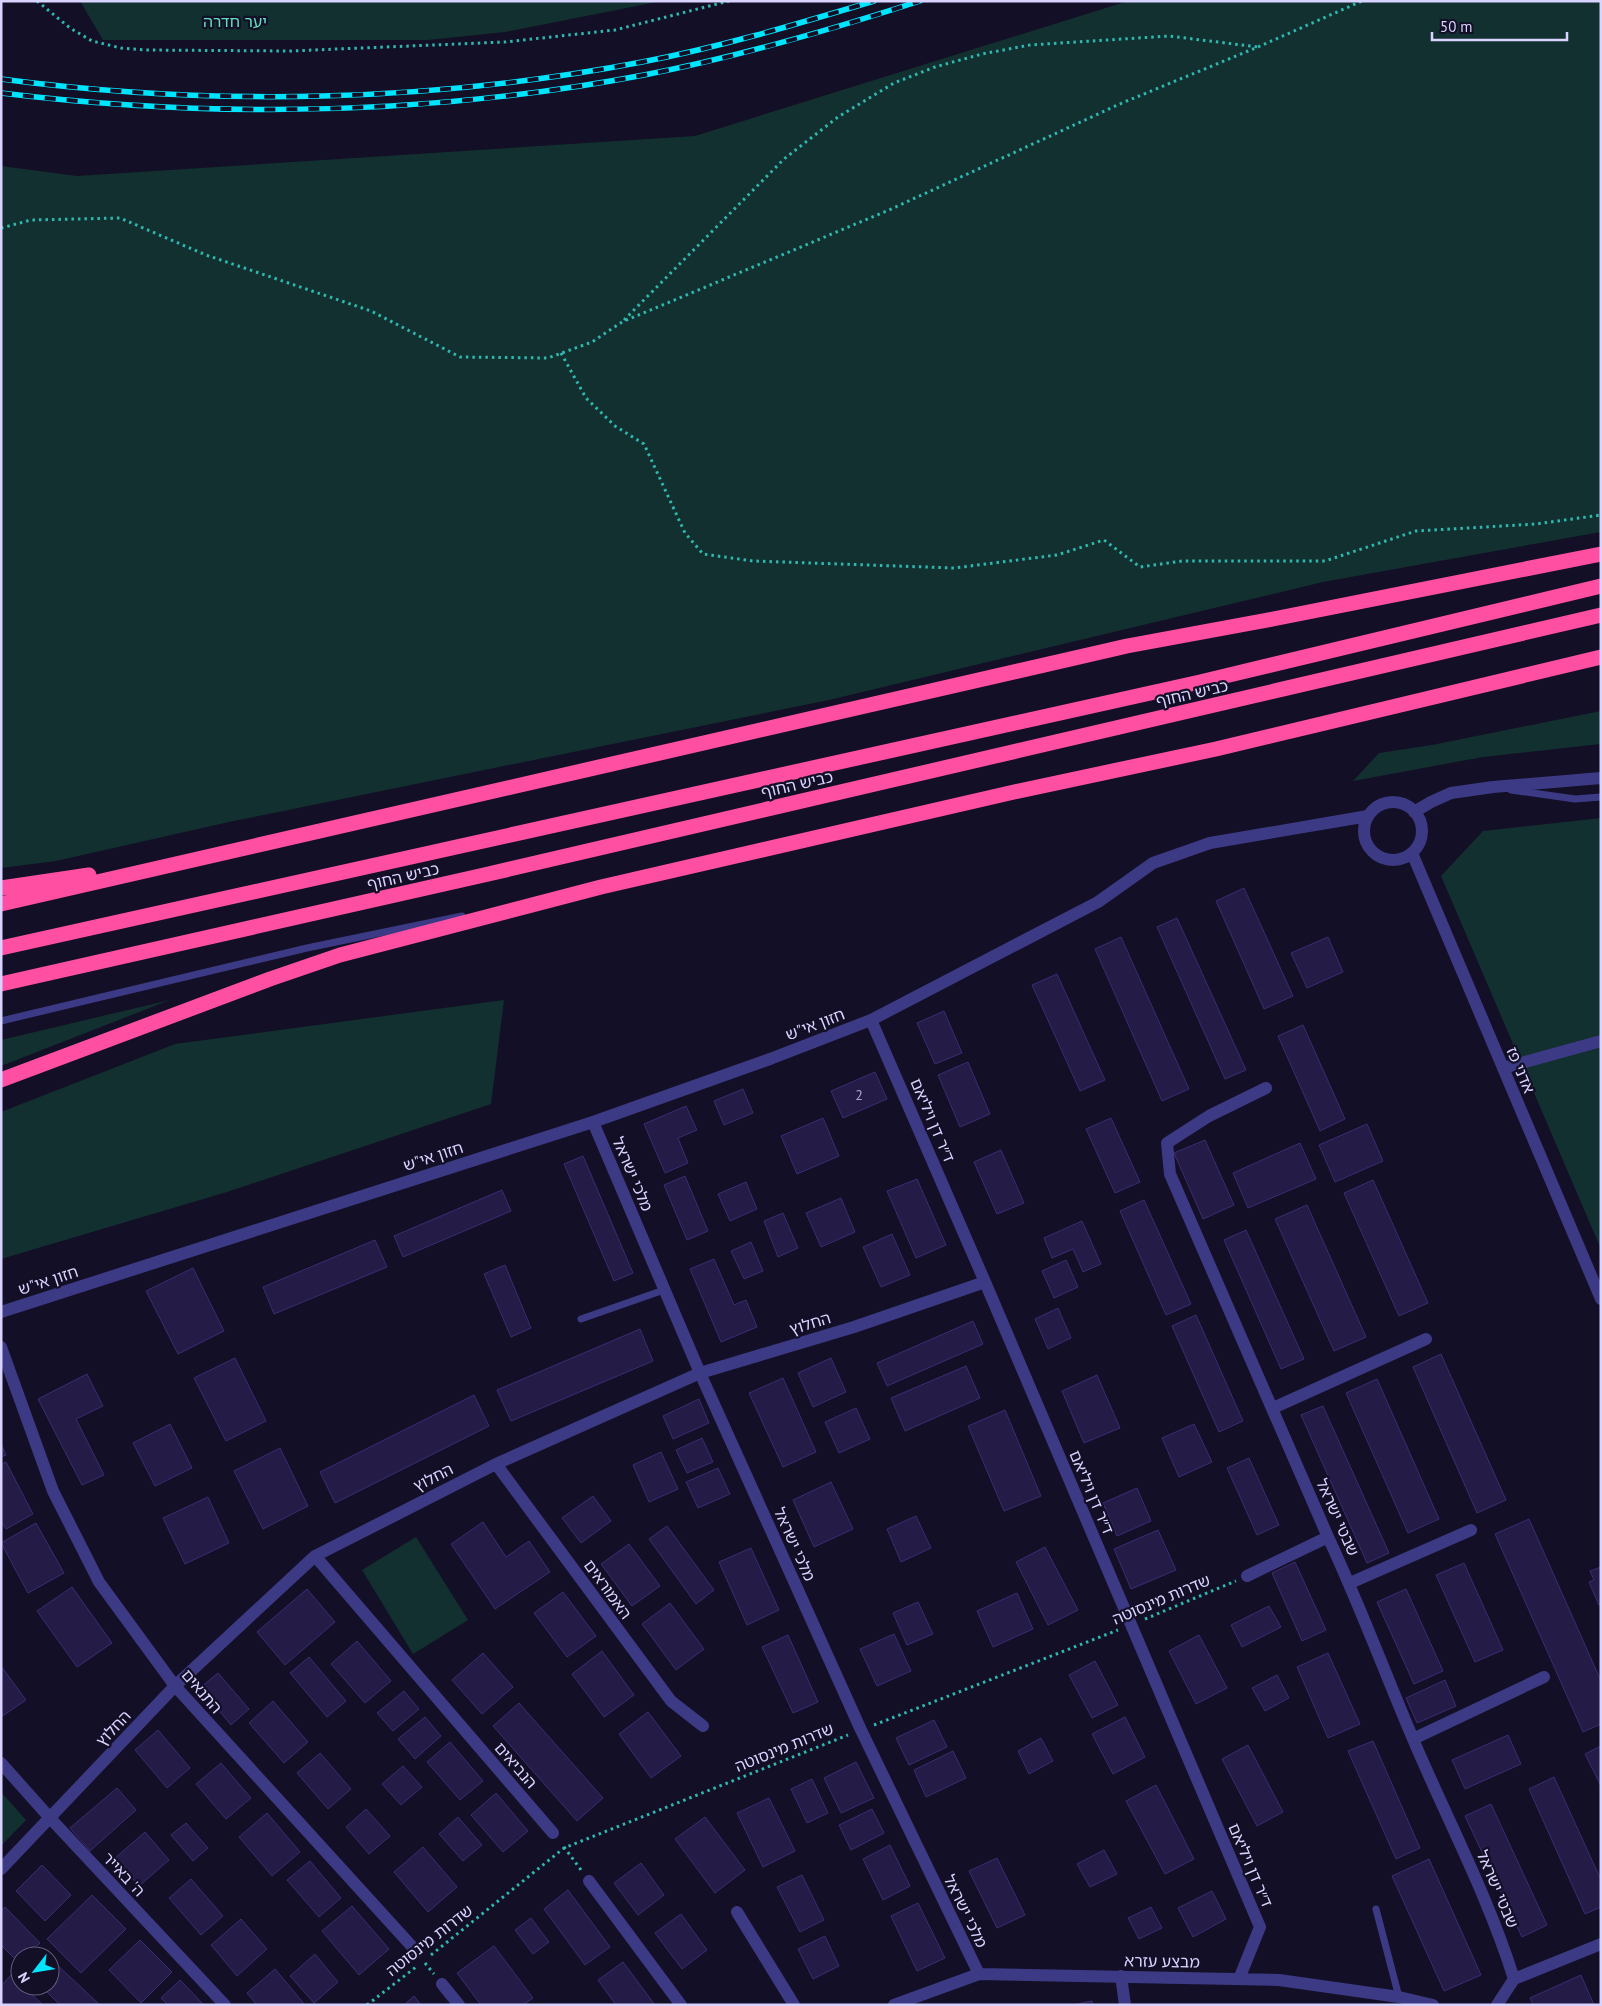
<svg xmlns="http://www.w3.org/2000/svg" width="1602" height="2006" viewBox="0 0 1602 2006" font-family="'PT Sans','Noto Sans Hebrew',sans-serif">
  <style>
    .green { fill: #12302f }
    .building { fill: #241b47; stroke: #3b2d73 }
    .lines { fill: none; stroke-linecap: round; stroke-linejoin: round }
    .path { stroke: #2fb8b0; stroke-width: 3; stroke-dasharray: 2.5 4; stroke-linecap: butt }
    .service { stroke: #3d3a85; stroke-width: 7 }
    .minor { stroke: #3d3a85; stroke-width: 12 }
    .tertiary { stroke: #3d3a85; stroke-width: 12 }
    .motorway { stroke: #ff4fa3; stroke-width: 15 }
    .rail-casing { stroke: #00e5ff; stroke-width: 5.5 }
    .rail { stroke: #130f26; stroke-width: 4; stroke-dasharray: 11; stroke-linecap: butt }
    .labels { text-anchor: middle; stroke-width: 4.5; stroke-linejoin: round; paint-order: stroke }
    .number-label { font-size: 14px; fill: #aca6d1 }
    .park-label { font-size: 16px; fill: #5fe0c0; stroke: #130f26 }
    .street-label { font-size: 16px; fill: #d9d4ff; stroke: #130f26 }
  </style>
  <rect width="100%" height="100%" fill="#130f26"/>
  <path class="green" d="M80,1h582l-157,31 -77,8h-325z
    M1128,1h473v531l-278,50 -494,118 -600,122 -173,39 -55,7v-702l76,10 618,-40z
    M1601,711v33l-118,13 -130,24 26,-28 53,-8z
    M1601,818v431l-160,-373 42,-45z
    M170,1000l-169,66v-26z
    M504,1000l-13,104 -264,88 -226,67v-147l174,-68z
    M416,1537l52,83 -55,34 -51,-84z
    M1,1792l25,28 -25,26z"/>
  <path class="building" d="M1244,888l49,108 -29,13 -48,-108z
    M1177,918l69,152 -21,9 -68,-152z
    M1121,937l68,152 -27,12 -67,-152z
    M1328,937l15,35 -36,16 -16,-35z
    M1057,974l48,106 -25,11 -48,-106z
    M944,1011l18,42 -27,11 -18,-41z
    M1303,1025l42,94 -25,12 -42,-95z
    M968,1062l22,52 -30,13 -22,-52z
    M875,1072l12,27 -44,19 -12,-27z
    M743,1089l10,24 -29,12 -10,-24z
    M686,1106l11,24 -19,8 10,25 -23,10 -21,-49z
    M823,1118l16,38 -42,18 -16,-38z
    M1111,1118l29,64 -25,11 -29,-64z
    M1367,1124l16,37 -48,21 -16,-37z
    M1205,1140l29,65 -31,14 -29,-66z
    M1300,1143l16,36 -68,29 -15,-35z
    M1001,1150l23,53 -27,11 -23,-52z
    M583,1156l50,117 -19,8 -50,-117z
    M685,1176l23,55 -21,9 -23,-55z
    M917,1179l29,66 -30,13 -29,-67z
    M1373,1180l55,123 -29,13 -55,-123z
    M746,1182l11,27 -27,12 -12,-27z
    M502,1190l9,21 -108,46 -9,-21z
    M841,1198l14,34 -34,15 -15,-34z
    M1144,1200l47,104 -25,11 -46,-104z
    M1307,1205l59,132 -32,14 -59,-132z
    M783,1213l15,35 -20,9 -14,-36z
    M1082,1221l19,43 -18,8 -10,-23 -21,9 -8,-20z
    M1246,1230l58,129 -23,10 -57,-129z
    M892,1234l18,41 -29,12 -18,-40z
    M375,1240l12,27 -113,47 -11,-27z
    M751,1242l12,29 -19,8 -13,-28z
    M714,1259l20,46 12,-5 11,27 -36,15 -31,-73z
    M1066,1260l12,27 -24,11 -12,-27z
    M505,1265l26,63 -20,9 -27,-63z
    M193,1268l31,63 -46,23 -32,-63z
    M1058,1308l13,30 -23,11 -13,-30z
    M1196,1315l47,106 -24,11 -47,-106z
    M973,1321l10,23 -96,42 -10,-23z
    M640,1329l13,32 -142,60 -14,-31z
    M1441,1354l65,146 -29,13 -64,-146z
    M235,1358l31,63 -40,20 -32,-63z
    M831,1358l15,34 -33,15 -15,-34z
    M966,1366l14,32 -75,33 -14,-33z
    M87,1374l16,32 -27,13 28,56 -22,10 -44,-86z
    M1097,1375l23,53 -36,15 -22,-52z
    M783,1378l33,74 -33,15 -34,-74z
    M1377,1379l62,140 -31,14 -62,-140z
    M474,1395l15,31 -154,77 -15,-31z
    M699,1399l10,24 -36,16 -10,-23z
    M1323,1406l66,147 -22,10 -66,-148z
    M856,1408l14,31 -31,14 -14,-31z
    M1005,1410l36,86 -37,15 -36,-85z
    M170,1424l22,44 -37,18 -22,-43z
    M1194,1424l18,38 -33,15 -17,-39z
    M702,1438l11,24 -26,11 -11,-23z
    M1,1444l5,11 -5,2z
    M280,1448l28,58 -45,23 -29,-58z
    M661,1452l17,37 -29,13 -16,-37z
    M1249,1458l30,67 -22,10 -30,-67z
    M6,1462l27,52 -27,15 -5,-8v-56z
    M718,1468l12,26 -32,14 -12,-26z
    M831,1482l22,47 -39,18 -21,-47z
    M1137,1488l14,33 -34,15 -14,-33z
    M593,1496l18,25 -30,22 -19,-25z
    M208,1497l21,46 -44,21 -22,-46z
    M916,1516l15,32 -30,14 -14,-33z
    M1529,1519l72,162v43l-18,8 -88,-198z
    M483,1522l23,35 23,-16 21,31 -55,37 -44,-65z
    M36,1523l28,50 -36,20 -27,-50z
    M667,1526l47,64 -18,14 -47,-65z
    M1158,1530l18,40 -45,19 -17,-40z
    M629,1544l31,42 -28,20 -31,-42z
    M1045,1547l33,63 -30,15 -32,-63z
    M751,1548l28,62 -32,15 -28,-63z
    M1295,1562l31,68 -24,11 -30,-68z
    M1464,1563l39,87 -28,12 -39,-87z
    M1601,1567v37l-2,1 -10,-23 5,-2 -4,-9z
    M72,1587l40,56 -35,24 -40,-56z
    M307,1589l28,33 -50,43 -28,-33z
    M1406,1589l37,82 -29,13 -37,-82z
    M563,1592l33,44 -29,21 -33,-44z
    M1017,1593l16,36 -40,18 -16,-36z
    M918,1602l15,32 -26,11 -14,-32z
    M670,1603l34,46 -28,21 -34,-46z
    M1269,1606l12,21 -39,20 -11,-22z
    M894,1634l17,37 -34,15 -17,-37z
    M788,1635l30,67 -25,11 -31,-66z
    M1199,1635l28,53 -31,16 -27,-53z
    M357,1641l34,40 -26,22 -34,-39z
    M602,1651l32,44 -30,22 -32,-43z
    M483,1653l30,34 -31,27 -30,-34z
    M1328,1653l32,71 -32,14 -31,-71z
    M309,1657l37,44 -19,16 -37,-44z
    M1095,1661l23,44 -26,13 -23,-43z
    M1,1666l25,34 -25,17z
    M218,1673l31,36 -18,16 -31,-37z
    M1277,1675l12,23 -24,13 -13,-23z
    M1445,1680l11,26 -39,17 -11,-25z
    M404,1691l15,18 -26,22 -16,-18z
    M273,1701l35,41 -24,21 -35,-40z
    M519,1703l84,95 -26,23 -84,-95z
    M648,1712l33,44 -30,22 -32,-44z
    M425,1717l16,19 -26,23 -17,-20z
    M1125,1717l20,40 -32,17 -21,-40z
    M934,1720l13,27 -38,18 -13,-27z
    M158,1730l32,38 -23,20 -32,-38z
    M1508,1735l13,29 -56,25 -13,-29z
    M1041,1738l12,23 -24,13 -11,-23z
    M1373,1741l47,107 -24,11 -48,-108z
    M450,1742l33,39 -23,19 -33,-38z
    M1248,1745l35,67 -26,14 -35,-67z
    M1601,1746v40l-16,-32z
    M953,1751l13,27 -40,19 -12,-27z
    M320,1753l31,36 -23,20 -31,-36z
    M856,1762l18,36 -33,15 -17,-35z
    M221,1763l30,35 -25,21 -30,-35z
    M403,1766l19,21 -21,18 -19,-21z
    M1554,1777l47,103v27l-16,7 -56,-125z
    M812,1779l16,34 -21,10 -16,-34z
    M1156,1785l38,74 -29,15 -39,-73z
    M117,1788l19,22 -46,41 -20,-23z
    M496,1793l32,38 -25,21 -32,-37z
    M769,1798l26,53 -32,16 -26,-54z
    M1491,1804l56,121 -25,12 -57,-121z
    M366,1809l24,27 -21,18 -23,-27z
    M872,1809l12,24 -33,17 -12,-25z
    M267,1813l33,39 -28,24 -33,-39z
    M458,1817l24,28 -19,16 -24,-27z
    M705,1817l40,53 -30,23 -40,-54z
    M186,1823l22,25 -15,13 -22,-26z
    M145,1832l24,28 -30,26 -24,-28z
    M890,1845l20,41 -27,14 -20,-41z
    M423,1847l34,40 -29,25 -34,-40z
    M1104,1850l13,24 -27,13 -13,-23z
    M997,1858l28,57 -28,13 -28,-57z
    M1429,1859l52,116 -37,16 -52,-115z
    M310,1861l31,37 -22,19 -32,-37z
    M641,1863l23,32 -26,20 -24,-32z
    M42,1865l29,30 -26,26 -29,-30z
    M802,1875l22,45 -24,12 -23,-45z
    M191,1879l32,37 -22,19 -32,-37z
    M568,1890l42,57 -25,18 -41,-56z
    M1212,1891l14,28 -33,18 -15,-29z
    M92,1895l34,34 -45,44 -34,-34z
    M918,1903l27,55 -28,13 -26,-55z
    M352,1906l37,43 -30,26 -37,-44z
    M5,1907l35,36 -13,13h-7l-1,7 -18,-18v-34z
    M1151,1907l11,21 -23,11 -11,-21z
    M681,1914l26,36 -25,19 -27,-36z
    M531,1918l18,24 -16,12 -18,-24z
    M241,1919l26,30 -30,27 -26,-31z
    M825,1936l14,30 -26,13 -15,-30z
    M140,1940l32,32 -31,31 -32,-33z
    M494,1946l39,52 -10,7h-42l-24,-32z
    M315,1954l23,28 -24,21 -24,-27z
    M54,1962l46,43h-40l-19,-19h9v-20z
    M623,1962l32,43h-39l-18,-25z
    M275,1969l30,36h-48l-10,-12z
    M11,1975l9,9v2h3l20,19h-42v-19z
    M1581,1975l13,30h-61l-3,-7z
    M180,1980l24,25h-36l-7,-7z
    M414,1996l7,9h-17z
    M1092,2001l1,4h-20z"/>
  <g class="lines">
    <path class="path" d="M37,1l33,27 22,13 29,7 24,2 145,1 215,-9 110,-12 114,-29
      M1,228l30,-8 89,-2 86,37 165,56 89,46 88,1 44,-16 30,-20 267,-112 233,-107 136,-56 104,-46
      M624,320l160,-161 54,-42 56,-34 41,-16 47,-13 48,-9 139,-9 89,11
      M561,353l25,45 29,28 29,18 41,89 18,21 50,7 201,7 103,-13 47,-15 36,27 42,-6h143l91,-30 120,-7 65,-9
      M1145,1619l91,-38
      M874,1725l244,-95
      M564,1847l17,23
      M431,1955l133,-107 284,-113
      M425,1963l9,11
      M367,2005l49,-38"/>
    <path class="service" d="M1511,790l64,9 26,-2
      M1,1021l306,-73 155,-32
      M581,1319l83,-29
      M1376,1909l23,88"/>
    <path class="minor" d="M871,1020l114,262 275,645 -21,52
      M1503,1068l98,-27
      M1266,1088l-57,28 -42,27 3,31 158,363c31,66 56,134 85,202 34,80 75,157 101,240l-17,26
      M593,1122l107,251 161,357 118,244
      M1,1347l52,144 46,91 76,104 242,266
      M1273,1408l153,-69
      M496,1464l175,237 32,25
      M315,1556l238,277
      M1247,1576l81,-39
      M1350,1583l121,-53
      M1413,1739l131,-62
      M1,1763l49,55 175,187
      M1,1869l174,-183 140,-130 181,-92 204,-91 154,-46 131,-45
      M589,1881l92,124
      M737,1912l57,93
      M1121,1976l4,29
      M1514,1979l87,-35
      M442,1984l17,21
      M894,2005l85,-31 300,6 120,17 34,8"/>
    <path class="tertiary" d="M1364 831a29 29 0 1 1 58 0a29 29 0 1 1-58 0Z
      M1414,812l17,-10 20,-9 42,-6 108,-9
      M1412,853l189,446
      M1,1312l592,-190 177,-63 101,-39 227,-118 55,-39 57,-20 158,-27"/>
    <path class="motorway" d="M1,888l88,-13
      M1,904l1126,-258 146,-27 328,-65
      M1,948l1199,-266 401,-96
      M1,984l483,-109 1117,-260
      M1,1080l269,-101 70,-24 261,-68 413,-95 202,-43 385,-92"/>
    <defs>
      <path id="rail" d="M1,79c213,28 431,23 641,-17 79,-15 155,-38 232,-61
        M1,93c214,26 432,22 643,-18 94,-18 186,-45 276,-74"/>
    </defs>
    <use href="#rail" class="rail-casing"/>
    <use href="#rail" class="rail"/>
  </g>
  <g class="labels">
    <g class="number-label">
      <text x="859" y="1100">2</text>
    </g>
    <g class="park-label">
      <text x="235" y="27">יער חדרה</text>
    </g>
    <g class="street-label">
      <text transform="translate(1192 693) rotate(-13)" y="6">כביש החוף</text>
      <text transform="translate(797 784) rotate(-13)" y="6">כביש החוף</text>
      <text transform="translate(403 876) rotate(-13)" y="6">כביש החוף</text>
      <text transform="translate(815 1024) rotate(-21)" y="6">חזון אי"ש</text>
      <text transform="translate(1521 1070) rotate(67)" y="6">אדני פז</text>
      <text transform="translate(933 1120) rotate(67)" y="6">ד״ר דן ויליאם</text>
      <text transform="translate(433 1156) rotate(-18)" y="6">חזון אי"ש</text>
      <text transform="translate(633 1174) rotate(67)" y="6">מלכי ישראל</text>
      <text transform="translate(48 1280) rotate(-18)" y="6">חזון אי"ש</text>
      <text transform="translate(810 1323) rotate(-17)" y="6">החלוץ</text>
      <text transform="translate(433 1477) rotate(-27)" y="6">החלוץ</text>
      <text transform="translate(1092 1492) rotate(67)" y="6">ד״ר דן ויליאם</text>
      <text transform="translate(1338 1517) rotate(66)" y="6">שבטי ישראל</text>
      <text transform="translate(795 1544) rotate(66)" y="6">מלכי ישראל</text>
      <text transform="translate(608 1589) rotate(54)" y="6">האמוראים</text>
      <text transform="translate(1161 1599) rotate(-23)" y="6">שדרות מינסוטה</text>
      <text transform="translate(202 1691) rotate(49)" y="6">התנאים</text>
      <text transform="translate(113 1728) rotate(-47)" y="6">החלוץ</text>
      <text transform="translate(784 1747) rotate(-22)" y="6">שדרות מינסוטה</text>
      <text transform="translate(516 1765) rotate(49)" y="6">הנביאים</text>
      <text transform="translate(1251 1865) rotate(67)" y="6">ד״ר דן ויליאם</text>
      <text transform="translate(124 1874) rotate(47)" y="6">ה' באייר</text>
      <text transform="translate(1498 1889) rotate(67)" y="6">שבטי ישראל</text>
      <text transform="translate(966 1911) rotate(64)" y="6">מלכי ישראל</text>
      <text transform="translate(429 1940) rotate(-38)" y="6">שדרות מינסוטה</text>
      <text transform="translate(1162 1961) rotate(1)" y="6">מבצע עזרא</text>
    </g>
  </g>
  <rect width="1602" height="2006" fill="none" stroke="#d9d4ff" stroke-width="5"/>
  <g transform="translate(35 1971) rotate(239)"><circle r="24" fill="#130f26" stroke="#625e7d"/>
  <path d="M0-4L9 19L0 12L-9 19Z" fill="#00e5ff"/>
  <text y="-8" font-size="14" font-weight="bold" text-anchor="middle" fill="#d9d4ff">N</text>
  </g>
  <path d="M1432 32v8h135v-8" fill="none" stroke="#d9d4ff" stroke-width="2.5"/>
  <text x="1440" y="32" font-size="15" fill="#d9d4ff" stroke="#130f26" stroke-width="4" paint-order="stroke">50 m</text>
</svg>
